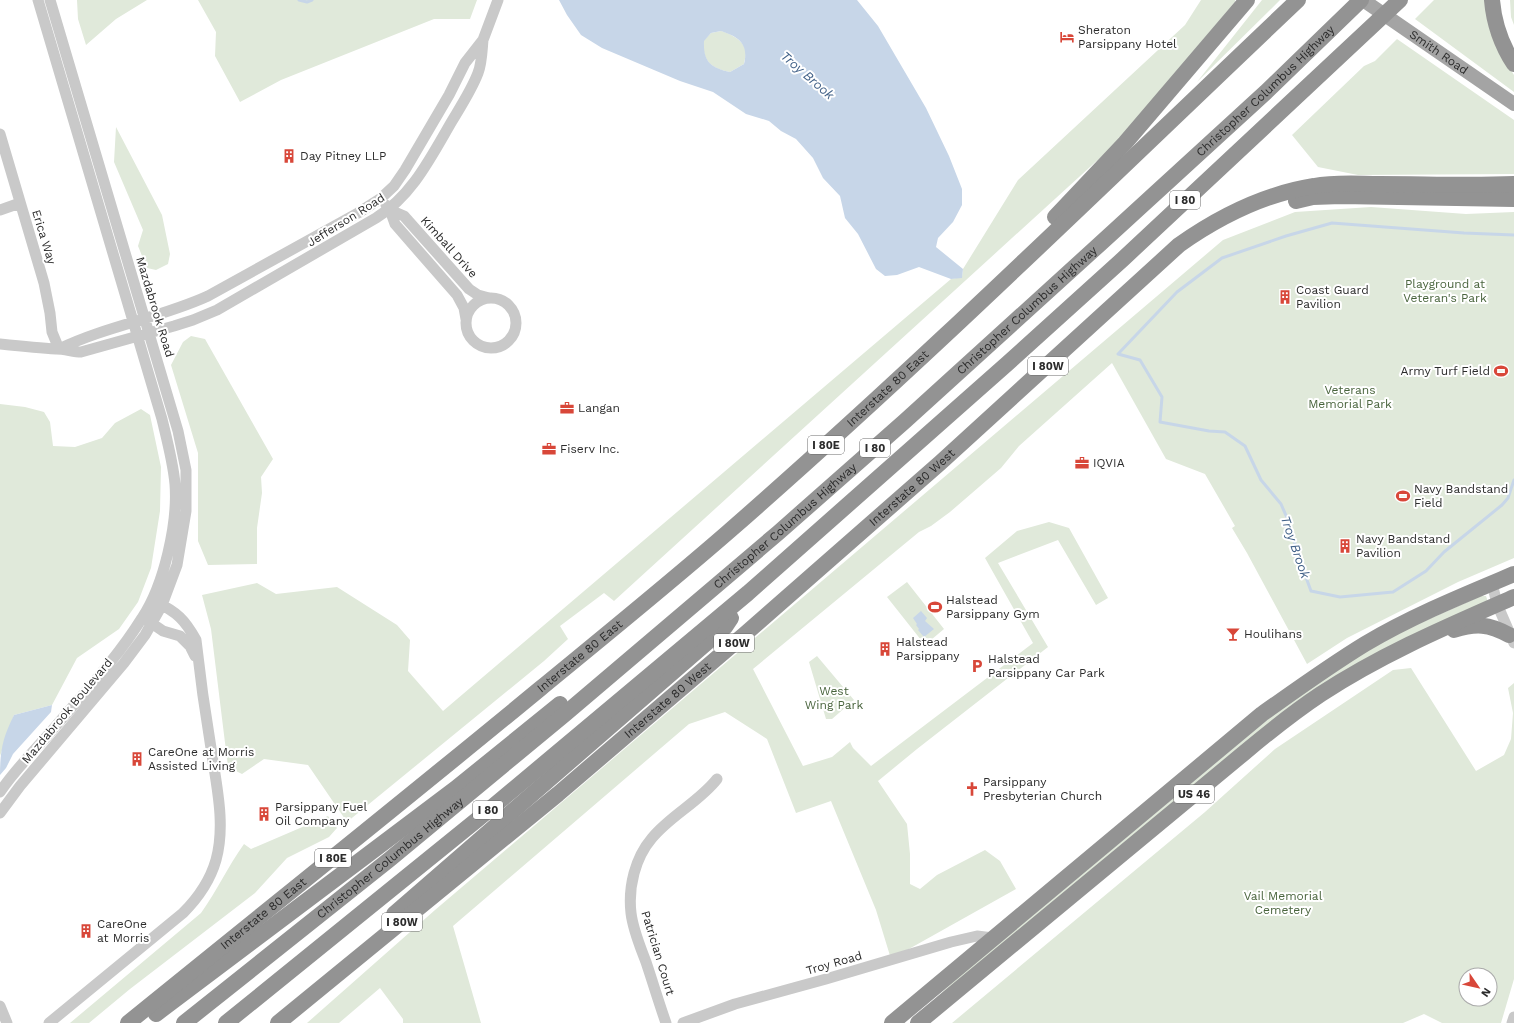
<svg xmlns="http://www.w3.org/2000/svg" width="1514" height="1023" viewBox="0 0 1514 1023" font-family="'Work Sans',sans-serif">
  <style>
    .green { fill: #e0e9da; fill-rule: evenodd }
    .water { fill: #c7d6e8; fill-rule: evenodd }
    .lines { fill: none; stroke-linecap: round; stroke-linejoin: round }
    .stream { stroke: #c7d6e8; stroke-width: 3 }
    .minor { stroke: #c9c9c9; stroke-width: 11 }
    .major { stroke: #a4a4a4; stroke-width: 14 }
    .highway { stroke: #939393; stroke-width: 16 }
    .labels { text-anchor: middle; stroke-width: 4; stroke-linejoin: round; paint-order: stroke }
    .shield { fill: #fff; stroke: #6b6b6b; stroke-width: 1 }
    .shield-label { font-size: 11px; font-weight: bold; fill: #2c2c2c }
    .poi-label { font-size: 12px; fill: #2c2c2c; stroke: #fff; text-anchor: start }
    .street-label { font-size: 12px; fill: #2c2c2c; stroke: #fff }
    .park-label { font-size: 12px; fill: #49643d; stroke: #fff }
    .water-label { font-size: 13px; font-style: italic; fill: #406087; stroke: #fff }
  </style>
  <rect width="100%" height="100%" fill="#fff"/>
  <path class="green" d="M77,0h70l-31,19 -30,26 -8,-26z
    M198,0h279l-7,19h-36l-153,61 -41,22 -25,-46 1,-24z
    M1201,0h34v2l-122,144 -499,455 -10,-8 -44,33 8,13 -24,22 -197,161 -39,-57 -44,-6 -22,15 -14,-7 -17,-138 -9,-34 55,-12 19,11 61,-7 60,38 13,15 -2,31 35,40 508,-432 11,-2 1,-8 55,-89 167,-155z
    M1262,0h18l-83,82z
    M1434,0h52l14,53 14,22v17l-99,-73z
    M1510,0h4v25l-3,-8z
    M721,31c10,3 25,10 25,23 0,3 -2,7 -2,10l-14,8c-19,-4 -27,-10 -27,-31l8,-8z
    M1397,39l117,81v54l-156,1 -40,-8 -26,-32 72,-69 11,-5z
    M116,127l46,88 8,39 -2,10 -12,6 -9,-2 -9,-22 5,-16 -29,-68z
    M1371,207l95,7 48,-2v346l-56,24 -111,56 -40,26 -60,-111 -15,-25 3,-2 -30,-52 -39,-15 -54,-96 -93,83 -18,22 -51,44 -19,14 -12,6 -166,137 50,97 29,-9 18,-15 3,6 18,18 162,-123 -48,-85 32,-27 32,-9 20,6 39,70 -12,7 -38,-65 -60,23 50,84 -131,102 -39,32 29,43 3,30v30l10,5 17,-14 48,-25 15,11 16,28 -125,70 -15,-49 -45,-109 -35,12 -29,-74 -42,-27 -36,12 -236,202 28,97h-78v-4l-23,-31 -41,35h-32l128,-113 788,-670 72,-28z
    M191,336l14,3 68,120 -12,18 1,16 -5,35v36l-49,1 -10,-24v-88l-27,-88 12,-23z
    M0,404l25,3 19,5 6,10 3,24 22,1 27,-9 13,-15 26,-14 9,6 11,52 -1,44 -9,57 -13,34 -19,27 -42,29 -25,47 -38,10 -14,41z
    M907,582l37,47 -19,16 -38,-48z
    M1481,596h5l2,6 -139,69 -437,350 43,-41 337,-281 51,-34 59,-34z
    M817,656l37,44 -22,19h-6l-17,-57z
    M1411,668l65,103 28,-16 7,-16 2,-26 -5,-25 6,-5v296l-13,44h-59l-18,-9 -21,9h-451l253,-211 70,-63 118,-79zM1466,975h24v24h-24z
    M328,816l9,12 -8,9 -42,21 -32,35 -125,96 -41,34h-19l131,-110c16,-22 27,-47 43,-69l7,5z"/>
  <path class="water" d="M559,0h298l21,26 48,82 23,48 13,33v16l-9,17 -15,16 -2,9 27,22 -1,9 -11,1 -32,-12 -22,8 -12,1 -9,-7 -18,-35 -13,-16 -5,-22 -17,-18 -10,-20 -17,-19 -15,-8 -12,-10 -23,-7 -33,-22 -33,-11 -78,-33 -21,-13 -14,-20zM721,31c18,6 28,13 23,33l-14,8c-19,-4 -27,-10 -26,-31l7,-8z
    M921,611l6,7 -2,3 9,8 -10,8 -6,-7 1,-1 -3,-4 1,-1 -4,-6z
    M52,705l-1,7 -38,42 -7,14 -6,7c0,-25 3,-38 14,-60z"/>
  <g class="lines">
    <path class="stream" d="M299,0l8,2 5,-2
      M1514,235l-50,-2 -132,-10 -46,13 -64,22 -45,34 -59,62 22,6 22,37 -2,25 49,9 16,1 20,14 16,34 20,24 10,23 6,26 14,38 29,6 53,-5 33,-21 18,-19 58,-47 6,-7 6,-18"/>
    <path class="minor" d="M0,134l44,149 6,30 2,19 7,17
      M386,205l4,5 5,14 62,71 7,13 2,11
      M0,210l20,-7
      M390,210l14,6 65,73 9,6 11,3
      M466 323a25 25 0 1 1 50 0a25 25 0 1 1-50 0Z
      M0,344c19,2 38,4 56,5 9,0 17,3 25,3l93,-26 19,-6 24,-10 159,-92c36,-22 55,-61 76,-97 9,-15 20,-32 26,-48 4,-10 4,-23 5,-33
      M59,349c47,-23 101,-31 149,-53l150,-83 22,-14 14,-13 11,-16 44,-75 16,-32 18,-23 15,-40
      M1492,583l5,21 17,39
      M147,620l16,11 17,5 10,10 5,10
      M0,792c14,-21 32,-39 49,-58 32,-38 67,-74 93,-116 22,-33 36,-95 33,-134 -2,-22 -8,-44 -13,-65l-124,-419
      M0,813l20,-27 104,-123 21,-28 17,-30 15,-40 9,-54v-41l-8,-39 -128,-431
      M0,1006l7,17
      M49,1023l134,-110c15,-15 27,-32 33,-53 10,-36 0,-76 -5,-112 -6,-36 -11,-72 -15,-108 -11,-20 -19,-28 -40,-38
      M666,1023c-7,-20 -13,-40 -20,-61 -6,-16 -13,-32 -15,-49 -3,-26 4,-55 21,-75 19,-23 47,-36 65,-59
      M683,1023l52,-19 91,-25 125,-37 26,-6 16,2
      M1512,1023l2,-6"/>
    <path class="major" id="s1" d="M1363,0l151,104"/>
    <g class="highway">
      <path d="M1492,0c2,24 9,44 22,64"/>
      <path d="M1296,201l17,-4 28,-1 173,3"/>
      <path d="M1055,217l70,-74 122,-143"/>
      <path d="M1454,630c22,-7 35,-6 55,5"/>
      <path d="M394,914l331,-287 6,-9"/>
      <path d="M156,1014l299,-225 105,-85"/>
      <path id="s2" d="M128,1023c138,-112 276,-222 413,-335 62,-51 125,-102 186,-155 196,-171 382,-354 571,-533"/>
      <path id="s3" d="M184,1023l206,-164 175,-145 213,-181 127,-112 196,-178 165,-151 95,-92"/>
      <path d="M226,1023l252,-204 270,-226 260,-230 115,-104 277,-259"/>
      <path id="s4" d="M278,1023l280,-229 187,-160 195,-171 239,-218c41,-29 85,-51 135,-59 21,-4 45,-2 66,-2 45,0 90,2 134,0"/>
      <path d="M892,1023l370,-309c34,-24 67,-48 103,-70 47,-28 99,-49 149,-70"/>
      <path d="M918,1023l326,-270c25,-21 50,-41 77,-59 61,-40 127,-68 193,-97"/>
    </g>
  </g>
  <defs>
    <symbol id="hotel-bare" viewBox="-9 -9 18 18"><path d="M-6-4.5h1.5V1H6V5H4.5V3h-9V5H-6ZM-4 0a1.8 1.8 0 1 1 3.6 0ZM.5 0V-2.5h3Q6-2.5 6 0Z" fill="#d84739" stroke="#fff" stroke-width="2.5" paint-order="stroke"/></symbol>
    <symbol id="building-bare" viewBox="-9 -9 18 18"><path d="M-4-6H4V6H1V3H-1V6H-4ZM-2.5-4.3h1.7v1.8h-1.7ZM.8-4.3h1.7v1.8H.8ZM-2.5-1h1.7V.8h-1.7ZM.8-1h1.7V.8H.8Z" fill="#d84739" stroke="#fff" stroke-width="2.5" paint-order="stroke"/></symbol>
    <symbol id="stadium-bare" viewBox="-9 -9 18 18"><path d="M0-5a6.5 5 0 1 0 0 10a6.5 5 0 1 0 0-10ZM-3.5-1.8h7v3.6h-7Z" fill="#d84739" stroke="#fff" stroke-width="2.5" paint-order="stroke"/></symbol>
    <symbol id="office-bare" viewBox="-9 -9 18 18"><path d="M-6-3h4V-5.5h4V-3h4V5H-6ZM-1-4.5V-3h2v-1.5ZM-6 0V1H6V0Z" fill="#d84739" stroke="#fff" stroke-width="2.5" paint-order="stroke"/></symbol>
    <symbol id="bar-bare" viewBox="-9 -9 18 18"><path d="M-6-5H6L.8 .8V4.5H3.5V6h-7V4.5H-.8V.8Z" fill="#d84739" stroke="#fff" stroke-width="2.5" paint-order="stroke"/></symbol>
    <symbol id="parking-bare" viewBox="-9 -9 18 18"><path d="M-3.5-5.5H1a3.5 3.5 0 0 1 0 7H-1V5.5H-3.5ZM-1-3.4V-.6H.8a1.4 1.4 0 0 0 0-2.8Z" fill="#d84739" stroke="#fff" stroke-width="2.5" paint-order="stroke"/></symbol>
    <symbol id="church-bare" viewBox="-9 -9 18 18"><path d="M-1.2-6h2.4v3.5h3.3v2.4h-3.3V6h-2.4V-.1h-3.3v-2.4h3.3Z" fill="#d84739" stroke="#fff" stroke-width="2.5" paint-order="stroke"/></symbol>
  </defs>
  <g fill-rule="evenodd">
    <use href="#hotel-bare" x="1057" y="27" width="20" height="20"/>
    <use href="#building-bare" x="279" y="146" width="20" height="20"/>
    <use href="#building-bare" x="1275" y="287" width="20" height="20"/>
    <use href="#stadium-bare" x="1491" y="361" width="20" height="20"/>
    <use href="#office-bare" x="557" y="398" width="20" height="20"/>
    <use href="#office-bare" x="539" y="439" width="20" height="20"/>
    <use href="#office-bare" x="1072" y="453" width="20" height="20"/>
    <use href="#stadium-bare" x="1393" y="486" width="20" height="20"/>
    <use href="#building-bare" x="1335" y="536" width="20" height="20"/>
    <use href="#stadium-bare" x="925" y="597" width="20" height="20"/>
    <use href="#bar-bare" x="1223" y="624" width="20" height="20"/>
    <use href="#building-bare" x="875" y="639" width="20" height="20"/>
    <use href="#parking-bare" x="967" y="656" width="20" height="20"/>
    <use href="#building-bare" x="127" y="749" width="20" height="20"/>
    <use href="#church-bare" x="962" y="779" width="20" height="20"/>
    <use href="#building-bare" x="254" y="804" width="20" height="20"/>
    <use href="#building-bare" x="76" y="921" width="20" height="20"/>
  </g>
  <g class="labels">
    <g class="shield">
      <rect x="1170" y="191" width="30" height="18" rx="3"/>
      <rect x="1028" y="357" width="40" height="18" rx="3"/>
      <rect x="808" y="436" width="36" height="18" rx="3"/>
      <rect x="860" y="439" width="30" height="18" rx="3"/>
      <rect x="714" y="634" width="40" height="18" rx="3"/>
      <rect x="1174" y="785" width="40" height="18" rx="3"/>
      <rect x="473" y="801" width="30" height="18" rx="3"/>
      <rect x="315" y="849" width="36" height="18" rx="3"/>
      <rect x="382" y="913" width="40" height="18" rx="3"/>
    </g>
    <g class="shield-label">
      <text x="1185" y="204">I 80</text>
      <text x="1048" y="370">I 80W</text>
      <text x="826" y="449">I 80E</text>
      <text x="875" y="452">I 80</text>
      <text x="734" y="647">I 80W</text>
      <text x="1194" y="798">US 46</text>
      <text x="488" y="814">I 80</text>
      <text x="333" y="862">I 80E</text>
      <text x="402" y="926">I 80W</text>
    </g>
    <g class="poi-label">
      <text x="1078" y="34">Sheraton<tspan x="1078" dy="14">Parsippany Hotel</tspan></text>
      <text x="300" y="160">Day Pitney LLP</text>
      <text x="1296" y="294">Coast Guard<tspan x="1296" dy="14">Pavilion</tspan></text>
      <text x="1490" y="375" text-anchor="end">Army Turf Field</text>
      <text x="578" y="412">Langan</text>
      <text x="560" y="453">Fiserv Inc.</text>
      <text x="1093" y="467">IQVIA</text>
      <text x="1414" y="493">Navy Bandstand<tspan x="1414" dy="14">Field</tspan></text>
      <text x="1356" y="543">Navy Bandstand<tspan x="1356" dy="14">Pavilion</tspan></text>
      <text x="946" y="604">Halstead<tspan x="946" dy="14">Parsippany Gym</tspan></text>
      <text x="1244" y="638">Houlihans</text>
      <text x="896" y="646">Halstead<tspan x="896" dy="14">Parsippany</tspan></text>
      <text x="988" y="663">Halstead<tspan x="988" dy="14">Parsippany Car Park</tspan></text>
      <text x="148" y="756">CareOne at Morris<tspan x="148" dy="14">Assisted Living</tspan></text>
      <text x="983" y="786">Parsippany<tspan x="983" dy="14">Presbyterian Church</tspan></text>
      <text x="275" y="811">Parsippany Fuel<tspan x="275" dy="14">Oil Company</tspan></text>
      <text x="97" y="928">CareOne<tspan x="97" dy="14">at Morris</tspan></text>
    </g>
    <g class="street-label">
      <text dy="4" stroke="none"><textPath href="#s1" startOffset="92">Smith Road</textPath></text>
      <text dy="4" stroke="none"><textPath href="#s3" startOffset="1428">Christopher Columbus Highway</textPath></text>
      <text transform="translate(346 220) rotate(-32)" y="4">Jefferson Road</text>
      <text transform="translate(44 237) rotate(73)" y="4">Erica Way</text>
      <text transform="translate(449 247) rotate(48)" y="4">Kimball Drive</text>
      <text transform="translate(155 307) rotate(73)" y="4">Mazdabrook Road</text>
      <text dy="4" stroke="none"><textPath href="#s3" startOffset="1104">Christopher Columbus Highway</textPath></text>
      <text dy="4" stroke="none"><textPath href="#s2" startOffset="990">Interstate 80 East</textPath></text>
      <text dy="4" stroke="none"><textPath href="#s4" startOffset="830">Interstate 80 West</textPath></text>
      <text dy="4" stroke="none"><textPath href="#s3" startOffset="780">Christopher Columbus Highway</textPath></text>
      <text dy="4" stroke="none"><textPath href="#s2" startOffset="582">Interstate 80 East</textPath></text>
      <text dy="4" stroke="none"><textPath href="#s4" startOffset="506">Interstate 80 West</textPath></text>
      <text transform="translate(67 711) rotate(-50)" y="4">Mazdabrook Boulevard</text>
      <text dy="4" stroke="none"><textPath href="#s3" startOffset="264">Christopher Columbus Highway</textPath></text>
      <text dy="4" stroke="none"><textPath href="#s2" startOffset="174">Interstate 80 East</textPath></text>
      <text transform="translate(658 953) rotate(73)" y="4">Patrician Court</text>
      <text transform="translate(834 963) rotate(-16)" y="4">Troy Road</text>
    </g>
    <g class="park-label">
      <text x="1445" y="288">Playground at<tspan x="1445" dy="14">Veteran's Park</tspan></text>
      <text x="1350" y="394">Veterans<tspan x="1350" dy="14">Memorial Park</tspan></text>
      <text x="834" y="695">West<tspan x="834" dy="14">Wing Park</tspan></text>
      <text x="1283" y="900">Vail Memorial<tspan x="1283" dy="14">Cemetery</tspan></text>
    </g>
    <g class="water-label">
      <text transform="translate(808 75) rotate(41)" y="5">Troy Brook</text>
      <text transform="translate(1296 547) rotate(71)" y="5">Troy Brook</text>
    </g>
  </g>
  <g transform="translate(1478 987) rotate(124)"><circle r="19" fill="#ffffff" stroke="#ababab"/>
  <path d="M0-3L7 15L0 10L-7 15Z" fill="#d84739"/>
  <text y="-6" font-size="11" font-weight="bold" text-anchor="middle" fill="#2c2c2c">N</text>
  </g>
</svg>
